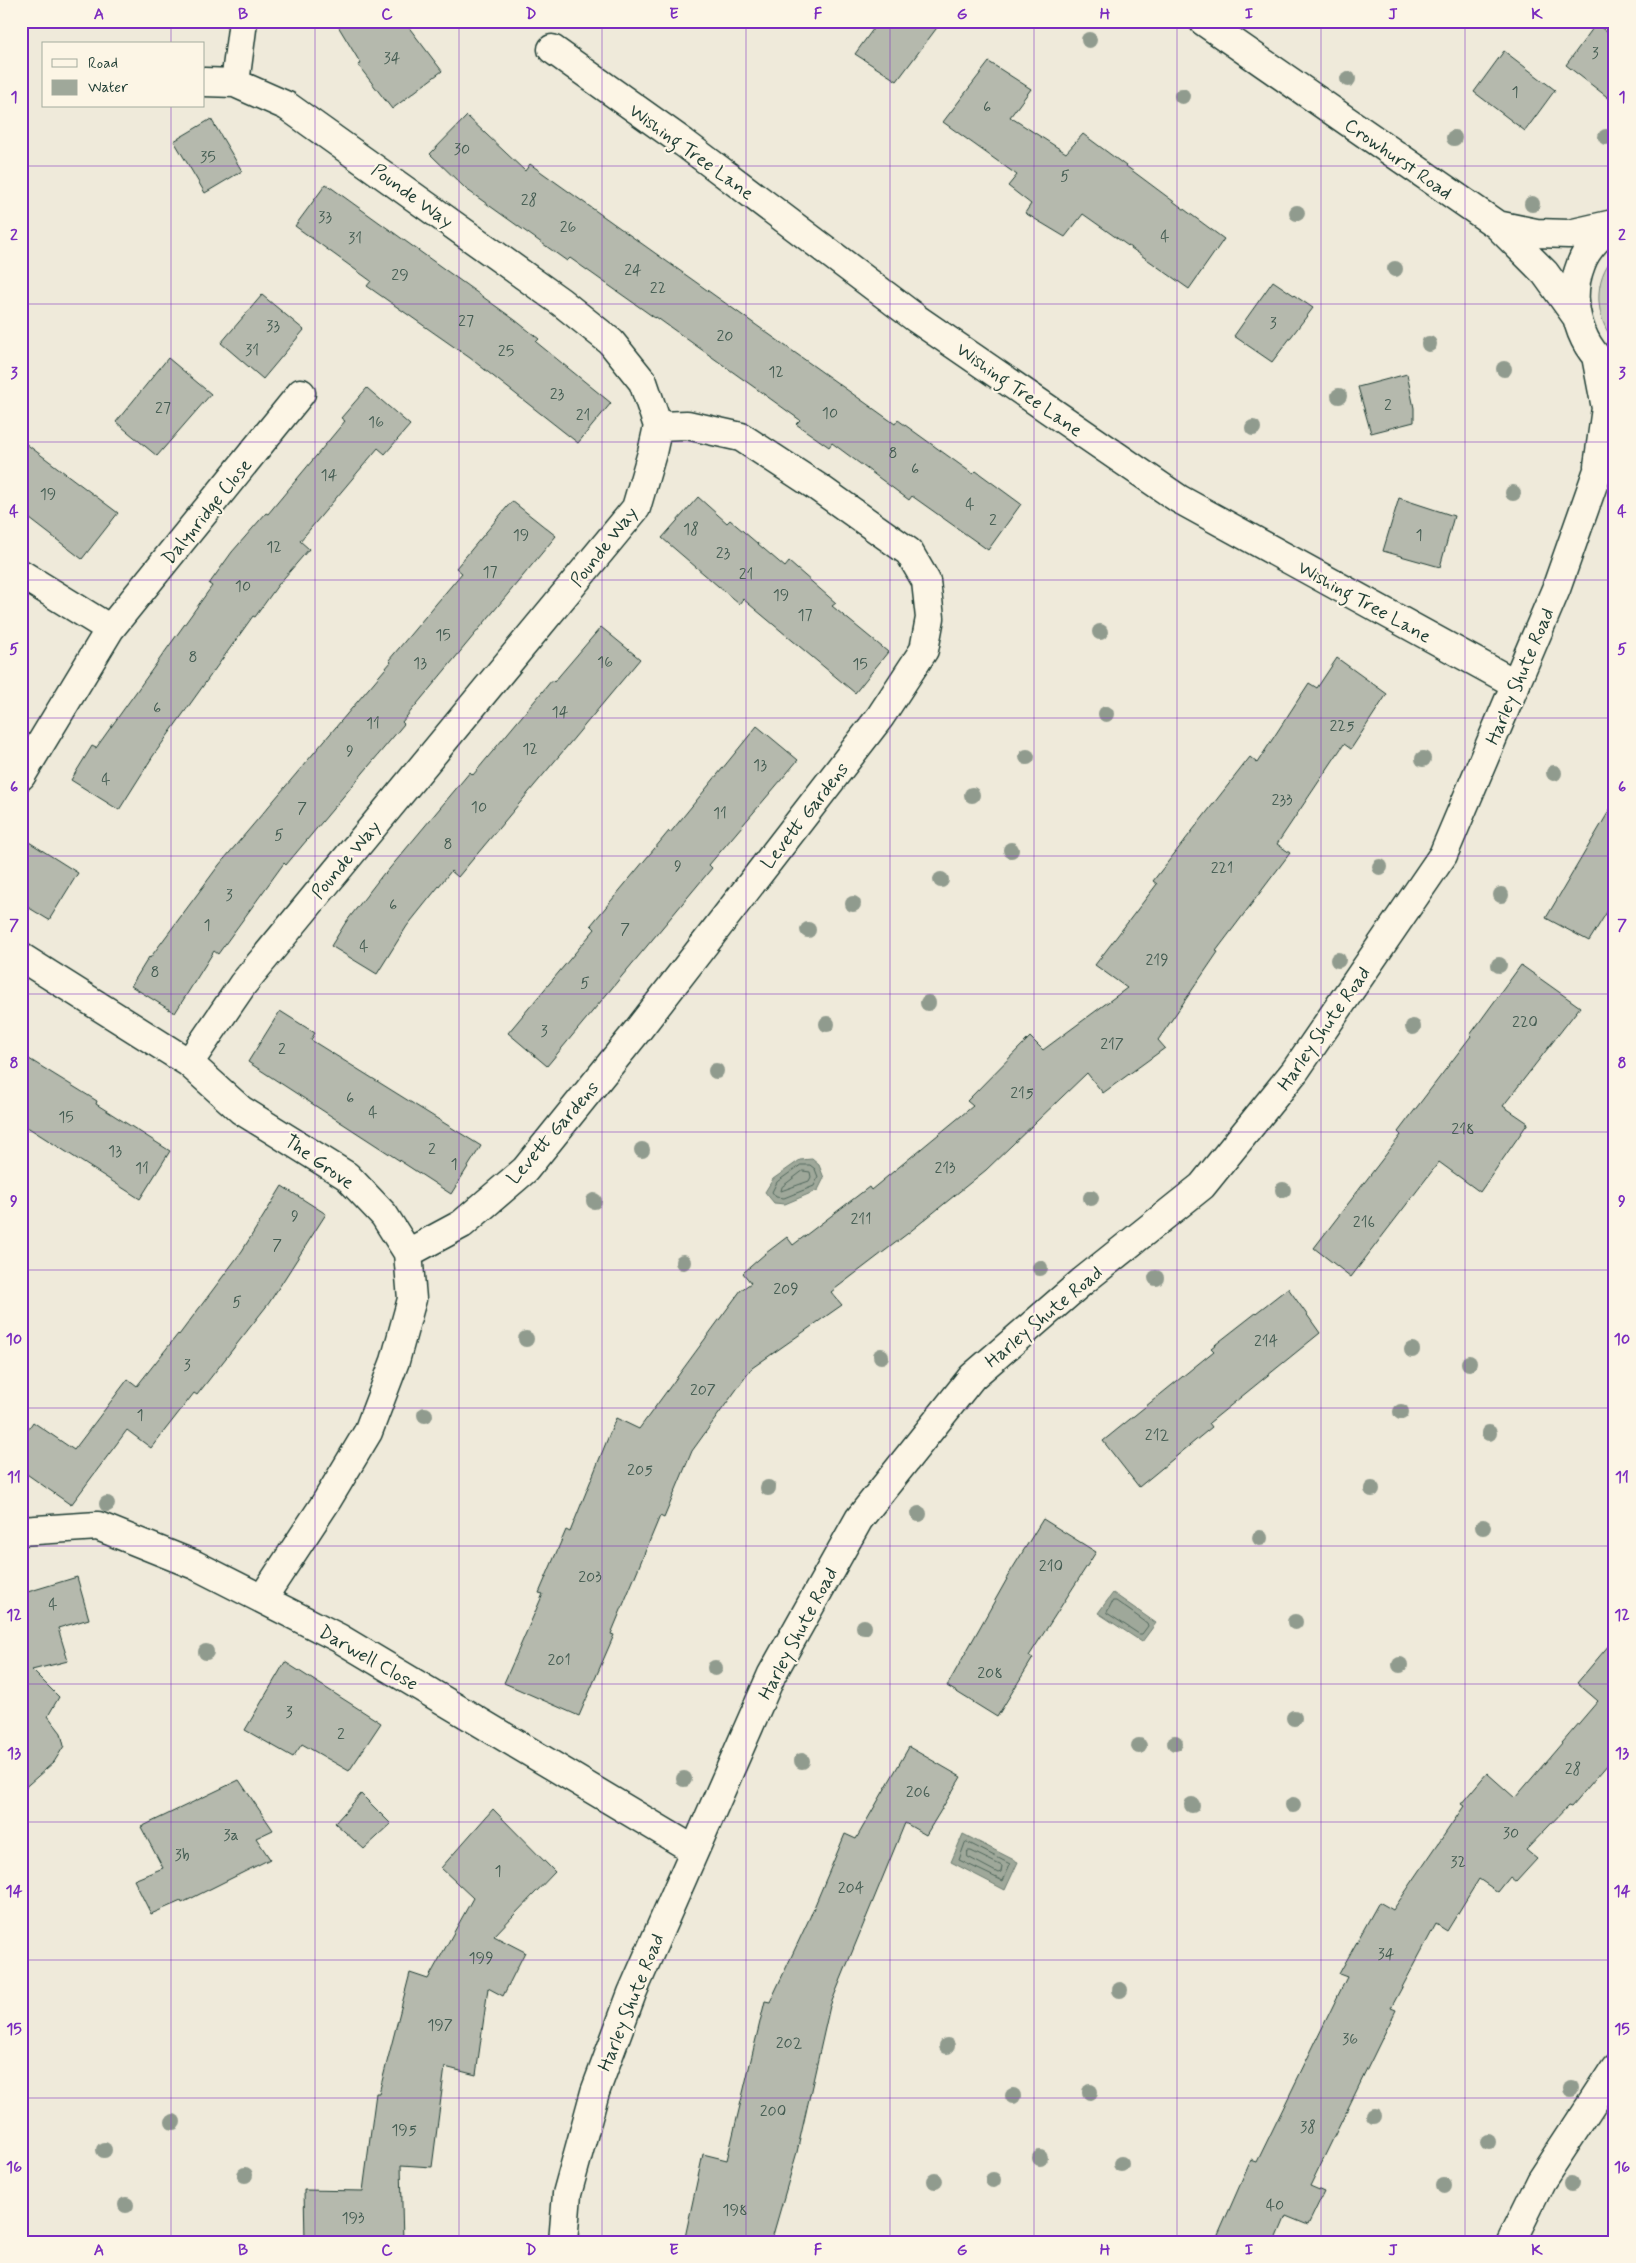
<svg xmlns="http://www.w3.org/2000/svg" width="1636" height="2263" viewBox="0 0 1636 2263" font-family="Mynerve,sans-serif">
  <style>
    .green { fill: #cccdbf; stroke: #76857a }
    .water { fill: #9fa89a; stroke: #6c7d71 }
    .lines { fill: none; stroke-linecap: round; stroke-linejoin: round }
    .shore { stroke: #52685d; stroke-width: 1 }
    .building { fill: #b5b9ad; stroke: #1f3d34 }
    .minor-casing { stroke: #1f3d34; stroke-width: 31 }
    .major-casing { stroke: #1f3d34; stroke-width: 31 }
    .minor { stroke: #fcf5e5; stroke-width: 28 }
    .major { stroke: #fcf5e5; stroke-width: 28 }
    .tree { fill: #909b8e }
    .grid { fill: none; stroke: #7b2cbf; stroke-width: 1; stroke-opacity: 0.55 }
    .labels { text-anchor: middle; stroke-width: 4.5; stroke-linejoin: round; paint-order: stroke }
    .number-label { font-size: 16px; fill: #445c52 }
    .street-label { font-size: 19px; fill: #1f3d34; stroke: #fcf5e5 }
    .neatline { fill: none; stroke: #7b2cbf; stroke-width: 2 }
    .grid-label { font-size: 16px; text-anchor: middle; font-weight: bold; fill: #7b2cbf }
  </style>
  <rect width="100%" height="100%" fill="#efeada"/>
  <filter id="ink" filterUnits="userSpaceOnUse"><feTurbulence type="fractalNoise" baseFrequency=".02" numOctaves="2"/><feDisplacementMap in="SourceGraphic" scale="10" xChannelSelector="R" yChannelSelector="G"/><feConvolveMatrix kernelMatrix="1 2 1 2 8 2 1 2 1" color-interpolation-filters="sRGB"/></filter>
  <g filter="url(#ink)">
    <path class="green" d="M1615,256v86c-20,-22 -23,-64 0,-86z"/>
    <path class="water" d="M812,1159l7,6 5,13 -6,12 -33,14 -11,-1 -9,-11 8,-13 27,-19z
      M1113,1593l43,30 -14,19 -44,-29z
      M963,1834l55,28 -13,28 -54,-28z"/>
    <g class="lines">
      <path class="shore" d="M801,1165h9l5,4 3,8 -4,9 -30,12 -8,-1 -4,-5 5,-10z
        M803,1171l7,1 1,5 -2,4 -28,10 1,-4z
        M1113,1601h3l31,22 1,3 -6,8h-3l-32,-21z
        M967,1842l43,22 -7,17 -44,-21 6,-17z
        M968,1851h3l31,15 -1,6 -3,1 -30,-16z"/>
    </g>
    <path class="building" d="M335,21h69l38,50 -50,38 -34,-44 3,-1z
      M879,21h63l-45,60 -42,-27z
      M1596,24l19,14v65l-49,-38z
      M1504,51l51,39 -30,41 -51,-39z
      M989,62l42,27 -21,28 56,36 17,-19 141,105 -35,50 -106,-75 -18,23 -40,-24 6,-9 -23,-18 9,-11 -74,-53z
      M467,116l58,55 5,-7 365,260 3,-4 75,54 3,-3 45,33 -33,46 -76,-54 -3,4 -77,-57 -3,4 -33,-23 4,-4 -144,-103 -1,1 -85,-60 -3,3 -101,-72 -36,-35z
      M211,119l31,52 -37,22 -31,-52z
      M326,184l189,136 24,19 -3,3 75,61 -33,40 -108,-85 -103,-72 4,-5 -76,-55z
      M1273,281l40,27 -41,54 -38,-26z
      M262,295l42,35 -41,49 -42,-36z
      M168,358l43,36 -54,62 -41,-34z
      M1407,374l7,34v14l-43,11 -13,-46z
      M367,388l43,37 -25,29 -7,-6 -78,93 9,8 -31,36 -23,32 -2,-1 -100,140 -34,54 -48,-30 21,-34 4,2 116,-162 -3,-2 23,-32 34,-39 2,1 77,-93 -4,-3z
      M21,440l97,73 -36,46 -61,-47z
      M698,497l29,26 3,-3 55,47 4,-5 47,41 -4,3 56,46 -33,41 -112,-94 -4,5 -77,-66z
      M1399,498l55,18 -14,51 -57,-16z
      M512,501l44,35 -154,186 2,2 -118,141 -2,-2 -66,91 -4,-3 -39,62 -44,-27 18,-29 1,1 69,-93 172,-203 -2,-2 73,-87 -6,-5z
      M601,627l39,32 -182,218 -7,-6 -44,55 -30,48 -46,-28 15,-24 38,-49 1,1 85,-102 3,3 79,-95 2,2z
      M1337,658l50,36 -36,55 -7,-5 -67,100 13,9 -74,98 2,1 -60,88 7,8 -62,45 -16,-20 -101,97 -79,64 -76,58 11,13 -90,63 -60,83 -28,67 -4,-2 -49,118 3,1 -35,81 -75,-33 39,-89 -4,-1 27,-63 4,2 46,-114 23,11 102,-139 10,-7 -8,-10 23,-20 21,-16 6,8 76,-58 2,3 102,-84 -6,-5 63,-64 13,13 84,-62 -32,-23 62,-81 -4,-3 97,-124 7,6 52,-80 8,5z
      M757,726l41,34 -89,105 3,3 -165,198 -39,-33 87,-104 -4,-4 78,-94 1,2z
      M1615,801v98l-26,42 -43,-23z
      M21,837l57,36 -29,47 -28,-17z
      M1521,965l59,42 -77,99 25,17 -48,69 -41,-30 -88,115 -37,-29 87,-113 -3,-3 73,-96 -1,-1z
      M280,1011l35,22 -4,7 170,106 -30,48 -203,-132z
      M21,1054l76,47 -1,3 74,47 -30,48 -119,-76z
      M282,1186l44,28 -57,89 -72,92 -3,-2 -43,55 -24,-18 -56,75 -50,-35v-30l12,-18 41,28 54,-71 9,7 41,-52 1,1 63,-84z
      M1288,1288l32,45 -111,90 3,4 -73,60 -36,-46 111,-90 -3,-3z
      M1043,1519l53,33 -67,104 4,2 -36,59 -50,-31 60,-107h-1z
      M77,1577l12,42 -31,9 10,33 -36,9 27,27 -11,19 13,17 3,13 -10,16 -33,29v-197z
      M1615,1638v118l-44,51 -3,-1 -42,44 11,9 -21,23 -6,-5 -12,15 -19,-13 -32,52 -11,-7 -45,84 5,2 -86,176 14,6 -16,33 -22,-9 -11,26h-60l36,-82 6,2 90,-185 -8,-3 40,-72 14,8 71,-104 -3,-2 26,-31 28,25 83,-97 -21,-18z
      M285,1662l96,61 -32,48 -47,-27 -9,13 -48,-27z
      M909,1747l52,30 -35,58 -21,-12 -75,183 -33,146 -26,90h-87l19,-88 24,6 38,-159 5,1 40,-85 35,-83 11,5z
      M239,1780l34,50 -17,8 14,21 -88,44 -1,-2 -30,13 -17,-34 29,-12 -22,-41z
      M361,1794l30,30 -27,25 -29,-26z
      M493,1809l62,63 -61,64 31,16 -22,44 -15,-8 -12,87 -31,-8 -13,100 -31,-2 2,77h-98l-1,-52 59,1 13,-98h3l31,-120 18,6 45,-81 -32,-30z"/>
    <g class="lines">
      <defs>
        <path id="minor" d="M552,49l132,94 233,176 262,180 337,185
          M235,83l8,-62
          M21,574l89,55
          M21,776l89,-147 191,-236
          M21,957l168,106 52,47 106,66 37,39 24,38 4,46 -17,62 -27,71 -42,70 -64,97
          M189,1063l54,-79 393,-476 16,-55 6,-27 -15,-44 -32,-40 -50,-40 -274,-196 -52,-23 -31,-1
          M408,1253l54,-29 63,-54 113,-140 242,-313 44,-67 6,-32 -4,-37 -17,-29 -90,-64 -78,-51 -54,-12 -29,1
          M21,1531l77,-5 97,39 144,73 355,212
          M1511,2242l30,-61 74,-113"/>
        <path id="major" d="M1203,21l294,204 48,48 31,43
          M1615,223c-14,12 -28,24 -34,41 -15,38 -2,86 34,108
          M1497,225l39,8 33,1 44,-10
          M1596,356l10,52 -8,58
          M563,2242l4,-48 28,-102 37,-99 140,-319 87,-155 113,-142 111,-96 119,-95 93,-115 148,-216 113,-266 41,-116 18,-28"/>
      </defs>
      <use href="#minor" class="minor-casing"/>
      <use href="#major" class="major-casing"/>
      <use href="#minor" class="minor"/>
      <use href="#major" class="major"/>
    </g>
    <g class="tree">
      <circle cx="1089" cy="40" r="8"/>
      <circle cx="1348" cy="79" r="8"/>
      <circle cx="1182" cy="96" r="8"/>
      <circle cx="1606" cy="137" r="8"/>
      <circle cx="1454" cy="138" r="8"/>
      <circle cx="1532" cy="204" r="8"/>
      <circle cx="1297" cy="213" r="8"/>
      <circle cx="1395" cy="269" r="8"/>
      <circle cx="1429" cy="344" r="8"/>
      <circle cx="1504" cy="369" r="8"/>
      <circle cx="1339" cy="396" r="8"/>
      <circle cx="1253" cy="428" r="8"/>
      <circle cx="1513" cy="493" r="8"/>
      <circle cx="1100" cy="632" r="8"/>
      <circle cx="1106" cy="714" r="8"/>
      <circle cx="1027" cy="757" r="8"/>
      <circle cx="1423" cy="759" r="8"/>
      <circle cx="1554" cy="773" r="8"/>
      <circle cx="972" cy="795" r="8"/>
      <circle cx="1011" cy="850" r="8"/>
      <circle cx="1380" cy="867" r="8"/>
      <circle cx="941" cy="880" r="8"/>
      <circle cx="1501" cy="895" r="8"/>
      <circle cx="853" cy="904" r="8"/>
      <circle cx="808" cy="930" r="8"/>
      <circle cx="1338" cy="960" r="8"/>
      <circle cx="1499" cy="965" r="8"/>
      <circle cx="928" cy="1003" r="8"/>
      <circle cx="827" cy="1024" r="8"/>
      <circle cx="1413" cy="1027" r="8"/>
      <circle cx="716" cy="1071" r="8"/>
      <circle cx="642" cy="1150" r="8"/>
      <circle cx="1283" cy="1190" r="8"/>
      <circle cx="1091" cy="1198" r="8"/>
      <circle cx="594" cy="1201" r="8"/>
      <circle cx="683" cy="1262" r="8"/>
      <circle cx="1040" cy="1268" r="8"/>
      <circle cx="1156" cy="1278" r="8"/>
      <circle cx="526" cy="1339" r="8"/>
      <circle cx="1412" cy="1350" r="8"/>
      <circle cx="881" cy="1356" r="8"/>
      <circle cx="1469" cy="1363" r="8"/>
      <circle cx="1401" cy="1412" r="8"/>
      <circle cx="425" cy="1415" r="8"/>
      <circle cx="1489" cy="1433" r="8"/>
      <circle cx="768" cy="1488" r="8"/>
      <circle cx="1372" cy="1489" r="8"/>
      <circle cx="107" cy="1504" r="8"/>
      <circle cx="919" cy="1514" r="8"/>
      <circle cx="1483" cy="1527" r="8"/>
      <circle cx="1260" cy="1538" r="8"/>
      <circle cx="1295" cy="1622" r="8"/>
      <circle cx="864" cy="1627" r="8"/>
      <circle cx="206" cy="1652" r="8"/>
      <circle cx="1400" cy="1665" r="8"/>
      <circle cx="715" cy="1668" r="8"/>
      <circle cx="1294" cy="1718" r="8"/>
      <circle cx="1175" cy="1743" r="8"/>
      <circle cx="1139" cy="1746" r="8"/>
      <circle cx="802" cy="1761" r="8"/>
      <circle cx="684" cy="1779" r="8"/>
      <circle cx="1192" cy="1805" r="8"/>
      <circle cx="1293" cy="1805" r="8"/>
      <circle cx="1120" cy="1990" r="8"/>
      <circle cx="947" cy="2046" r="8"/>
      <circle cx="1571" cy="2089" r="8"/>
      <circle cx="1090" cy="2092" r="8"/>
      <circle cx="1013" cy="2096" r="8"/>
      <circle cx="1374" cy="2116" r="8"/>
      <circle cx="173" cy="2122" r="8"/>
      <circle cx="1488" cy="2142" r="8"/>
      <circle cx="104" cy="2150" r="8"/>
      <circle cx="1040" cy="2158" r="8"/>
      <circle cx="1121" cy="2164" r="8"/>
      <circle cx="245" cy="2175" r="8"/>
      <circle cx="993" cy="2180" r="8"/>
      <circle cx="935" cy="2181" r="8"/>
      <circle cx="1571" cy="2184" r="8"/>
      <circle cx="1444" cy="2186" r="8"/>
      <circle cx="126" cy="2205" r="8"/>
    </g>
  </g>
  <path class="grid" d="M171,21v23M315,21v2221M459,21v2221M602,21v2221M746,21v2221M890,21v2221M1034,21v2221M1177,21v2221M1321,21v2221M1465,21v2221M171,106v2136M21,166h1594M21,304h1594M21,442h1594M21,580h1594M21,718h1594M21,856h1594M21,994h1594M21,1132h1594M21,1270h1594M21,1408h1594M21,1546h1594M21,1684h1594M21,1822h1594M21,1960h1594M21,2098h1594"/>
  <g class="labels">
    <g class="number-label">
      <text x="1595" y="58">3</text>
      <text x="392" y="63">34</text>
      <text x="1515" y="97">1</text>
      <text x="987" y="112">6</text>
      <text x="462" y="154">30</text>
      <text x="208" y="162">35</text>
      <text x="1065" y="181">5</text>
      <text x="529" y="205">28</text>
      <text x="325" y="222">33</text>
      <text x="568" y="232">26</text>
      <text x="1165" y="241">4</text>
      <text x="355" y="243">31</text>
      <text x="633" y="275">24</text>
      <text x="400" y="280">29</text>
      <text x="658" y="293">22</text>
      <text x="466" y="326">27</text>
      <text x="1273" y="328">3</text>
      <text x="273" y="331">33</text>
      <text x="725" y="341">20</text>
      <text x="252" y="355">31</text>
      <text x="506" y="356">25</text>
      <text x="776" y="377">12</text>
      <text x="557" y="399">23</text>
      <text x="1388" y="410">2</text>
      <text x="163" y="413">27</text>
      <text x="830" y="418">10</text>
      <text x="583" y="420">21</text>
      <text x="376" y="427">16</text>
      <text x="893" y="458">8</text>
      <text x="915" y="474">6</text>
      <text x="329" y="480">14</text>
      <text x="48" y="499">19</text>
      <text x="970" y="509">4</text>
      <text x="993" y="525">2</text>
      <text x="691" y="534">18</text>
      <text x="521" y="540">19</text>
      <text x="1419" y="540">1</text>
      <text x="274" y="552">12</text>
      <text x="723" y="558">23</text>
      <text x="490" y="577">17</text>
      <text x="746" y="579">21</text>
      <text x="243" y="591">10</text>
      <text x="781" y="600">19</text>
      <text x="805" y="620">17</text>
      <text x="443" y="640">15</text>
      <text x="193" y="662">8</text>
      <text x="605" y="667">16</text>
      <text x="420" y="668">13</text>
      <text x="860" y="669">15</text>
      <text x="157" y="713">6</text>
      <text x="560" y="717">14</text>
      <text x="373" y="728">11</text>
      <text x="1342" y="731">225</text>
      <text x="530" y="754">12</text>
      <text x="350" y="756">9</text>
      <text x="760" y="770">13</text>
      <text x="106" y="784">4</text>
      <text x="1282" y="805">233</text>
      <text x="479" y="812">10</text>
      <text x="302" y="813">7</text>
      <text x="720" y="818">11</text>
      <text x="279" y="840">5</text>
      <text x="448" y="849">8</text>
      <text x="678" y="871">9</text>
      <text x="1222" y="873">221</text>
      <text x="229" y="900">3</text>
      <text x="393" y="910">6</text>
      <text x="207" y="930">1</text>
      <text x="625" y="934">7</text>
      <text x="364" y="951">4</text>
      <text x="1157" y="965">219</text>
      <text x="155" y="977">8</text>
      <text x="585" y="988">5</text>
      <text x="1525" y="1027">220</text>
      <text x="544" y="1036">3</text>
      <text x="1112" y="1049">217</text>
      <text x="282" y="1054">2</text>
      <text x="1022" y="1098">215</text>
      <text x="350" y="1103">6</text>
      <text x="373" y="1117">4</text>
      <text x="66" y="1122">15</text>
      <text x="1463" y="1134">218</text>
      <text x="432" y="1154">2</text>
      <text x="115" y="1156">13</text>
      <text x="454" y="1169">1</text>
      <text x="142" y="1173">11</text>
      <text x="945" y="1173">213</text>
      <text x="295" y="1221">9</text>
      <text x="861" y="1224">211</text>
      <text x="1364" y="1227">216</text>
      <text x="277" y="1250">7</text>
      <text x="786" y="1294">209</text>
      <text x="237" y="1307">5</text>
      <text x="1266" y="1346">214</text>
      <text x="187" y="1370">3</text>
      <text x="703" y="1395">207</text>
      <text x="140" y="1420">1</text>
      <text x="1157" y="1440">212</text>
      <text x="640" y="1475">205</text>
      <text x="1051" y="1571">210</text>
      <text x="590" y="1582">203</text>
      <text x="53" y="1609">4</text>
      <text x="559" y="1665">201</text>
      <text x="990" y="1678">208</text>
      <text x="289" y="1717">3</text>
      <text x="341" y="1739">2</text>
      <text x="1573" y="1774">28</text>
      <text x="918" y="1797">206</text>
      <text x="1511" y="1838">30</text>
      <text x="231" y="1840">3a</text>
      <text x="182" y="1860">3b</text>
      <text x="1458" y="1867">32</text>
      <text x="498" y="1876">1</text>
      <text x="851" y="1893">204</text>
      <text x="1386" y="1959">34</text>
      <text x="481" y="1963">199</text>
      <text x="440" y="2030">197</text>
      <text x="1350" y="2044">36</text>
      <text x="789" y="2048">202</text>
      <text x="773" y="2116">200</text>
      <text x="1308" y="2132">38</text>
      <text x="404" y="2135">195</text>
      <text x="1275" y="2210">40</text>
      <text x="735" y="2215">198</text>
      <text x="353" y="2223">193</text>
    </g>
    <g class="street-label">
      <text transform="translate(692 151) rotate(36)" y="7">Wishing Tree Lane</text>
      <text transform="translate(1399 158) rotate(35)" y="7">Crowhurst Road</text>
      <text transform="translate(413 195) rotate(36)" y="7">Pounde Way</text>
      <text transform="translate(1020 389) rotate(35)" y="7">Wishing Tree Lane</text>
      <text transform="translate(206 511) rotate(-51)" y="7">Dalynridge Close</text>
      <text transform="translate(603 546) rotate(-52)" y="7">Pounde Way</text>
      <text transform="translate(1365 601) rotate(29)" y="7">Wishing Tree Lane</text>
      <text transform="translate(1519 676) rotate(-67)" y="7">Harley Shute Road</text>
      <text transform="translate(804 815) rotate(-52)" y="7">Levett Gardens</text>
      <text transform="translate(345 859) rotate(-50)" y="7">Pounde Way</text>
      <text transform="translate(1323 1028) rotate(-55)" y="7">Harley Shute Road</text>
      <text transform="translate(552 1132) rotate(-49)" y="7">Levett Gardens</text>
      <text transform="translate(320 1161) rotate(35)" y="7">The Grove</text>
      <text transform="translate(1043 1316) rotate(-40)" y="7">Harley Shute Road</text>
      <text transform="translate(797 1633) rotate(-62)" y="7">Harley Shute Road</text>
      <text transform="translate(369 1657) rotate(30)" y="7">Darwell Close</text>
      <text transform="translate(630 2002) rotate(-68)" y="7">Harley Shute Road</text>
    </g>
  </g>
  <rect width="1636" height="2263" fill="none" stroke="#fcf5e5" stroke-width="55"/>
  <rect x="42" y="42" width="162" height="65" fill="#fcf5e5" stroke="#a4ab9e"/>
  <rect x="52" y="59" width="25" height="8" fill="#fcf5e5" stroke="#a4ab9e"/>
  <text x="88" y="68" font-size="15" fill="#1f3d34">Road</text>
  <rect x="52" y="80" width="25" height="15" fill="#9fa89a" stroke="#a4ab9e"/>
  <text x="88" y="92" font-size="15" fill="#1f3d34">Water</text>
  <rect x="28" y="28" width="1580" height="2208" class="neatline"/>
  <g class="grid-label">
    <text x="99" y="19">A</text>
    <text x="243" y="19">B</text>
    <text x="387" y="19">C</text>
    <text x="531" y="19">D</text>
    <text x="674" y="19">E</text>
    <text x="818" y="19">F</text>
    <text x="962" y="19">G</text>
    <text x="1105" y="19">H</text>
    <text x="1249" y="19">I</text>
    <text x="1393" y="19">J</text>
    <text x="1537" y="19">K</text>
    <text x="14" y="102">1</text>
    <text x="1622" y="102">1</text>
    <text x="14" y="240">2</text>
    <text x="1622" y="240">2</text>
    <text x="14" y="378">3</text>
    <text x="1622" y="378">3</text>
    <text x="14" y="516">4</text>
    <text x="1622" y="516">4</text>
    <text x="14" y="654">5</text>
    <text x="1622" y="654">5</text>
    <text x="14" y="792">6</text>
    <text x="1622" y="792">6</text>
    <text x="14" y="930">7</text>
    <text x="1622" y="930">7</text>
    <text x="14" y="1068">8</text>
    <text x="1622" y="1068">8</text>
    <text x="14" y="1206">9</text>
    <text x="1622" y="1206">9</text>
    <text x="14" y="1344">10</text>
    <text x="1622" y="1344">10</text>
    <text x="14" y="1482">11</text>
    <text x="1622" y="1482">11</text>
    <text x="14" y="1620">12</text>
    <text x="1622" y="1620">12</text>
    <text x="14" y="1758">13</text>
    <text x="1622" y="1758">13</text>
    <text x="14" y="1896">14</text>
    <text x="1622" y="1896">14</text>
    <text x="14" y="2034">15</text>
    <text x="1622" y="2034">15</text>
    <text x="14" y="2172">16</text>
    <text x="1622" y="2172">16</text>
    <text x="99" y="2255">A</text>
    <text x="243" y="2255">B</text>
    <text x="387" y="2255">C</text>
    <text x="531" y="2255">D</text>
    <text x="674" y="2255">E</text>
    <text x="818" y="2255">F</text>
    <text x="962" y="2255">G</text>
    <text x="1105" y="2255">H</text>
    <text x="1249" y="2255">I</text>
    <text x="1393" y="2255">J</text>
    <text x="1537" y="2255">K</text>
  </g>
</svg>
